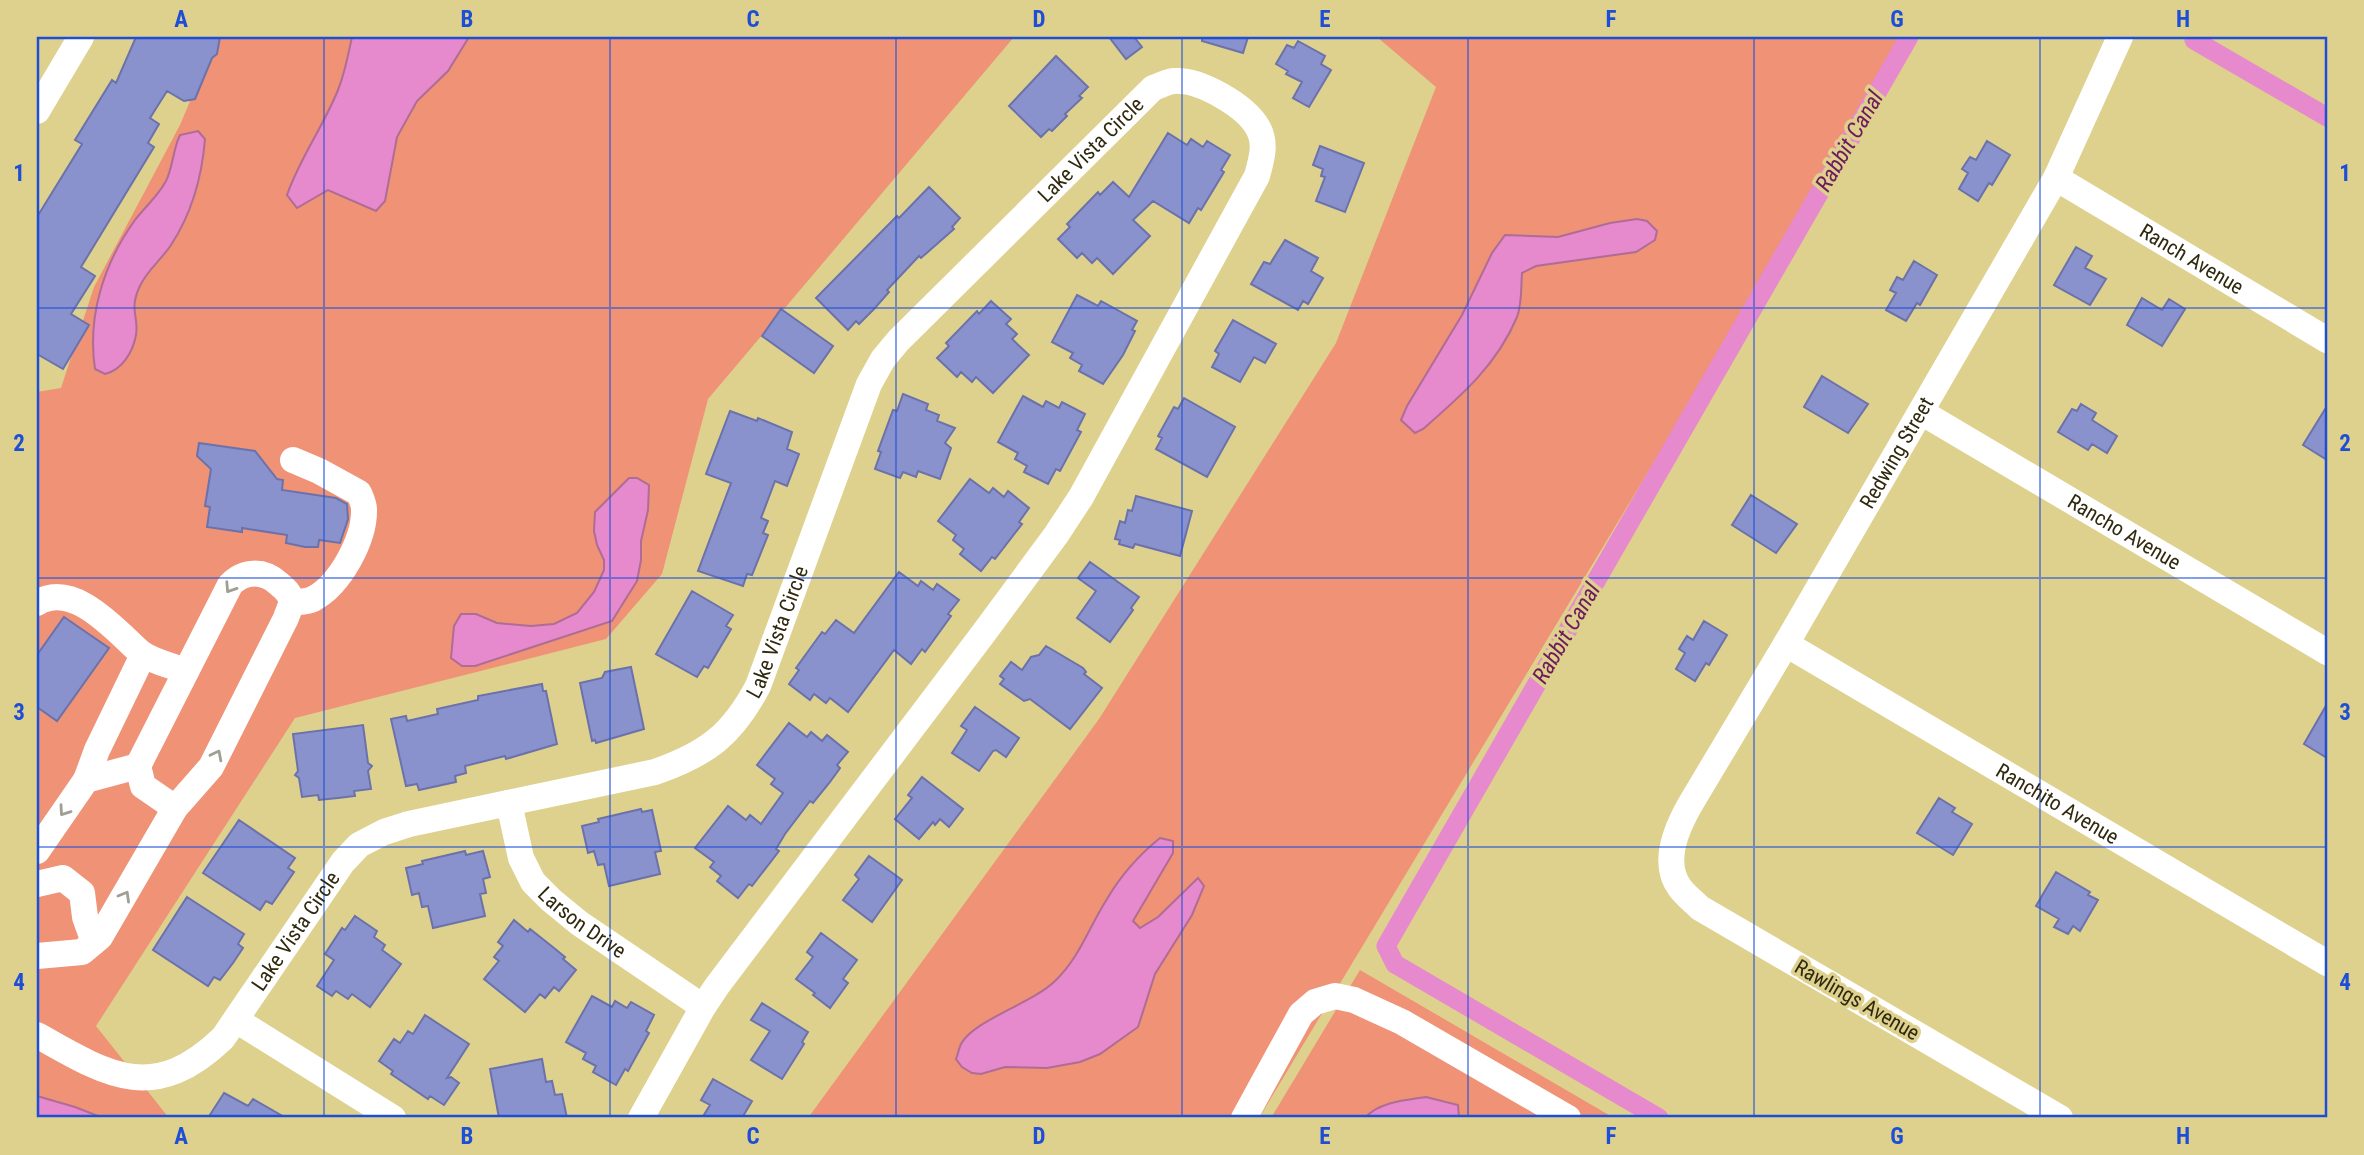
<svg xmlns="http://www.w3.org/2000/svg" width="2364" height="1155" viewBox="0 0 2364 1155" font-family="'Roboto Condensed',sans-serif">
  <style>
    .green { fill: #ef9275 }
    .water { fill: #e689cd; stroke: #af6c94; stroke-width: 2 }
    .lines { fill: none; stroke-linecap: round; stroke-linejoin: round }
    .canal { stroke: #e689cd; stroke-width: 19 }
    .building { fill: #8992cc; stroke: #6b72ab; stroke-width: 2 }
    .minor { stroke: #fff; stroke-width: 26 }
    .oneway { stroke: #a19f93 }
    .grid { fill: none; stroke: #1d4ed8; stroke-width: 2; stroke-opacity: 0.55 }
    .labels { text-anchor: middle; stroke-width: 7; stroke-linejoin: round; paint-order: stroke }
    .street-label { font-size: 21px; fill: #2f290e; stroke: #ded08d }
    .water-label { font-size: 23px; font-style: italic; fill: #6d1b5c; stroke: #ded08d }
    .neatline { fill: none; stroke: #1d4ed8; stroke-width: 2.5 }
    .grid-label { font-size: 23px; text-anchor: middle; font-weight: bold; fill: #1d4ed8 }
  </style>
  <rect width="100%" height="100%" fill="#ded08d"/>
  <path class="green" d="M217,37h797l-306,362 -46,175 -56,65 -311,79 -199,308 73,92h-132v-726l24,-4 33,-101 86,-162z
    M1377,37h533l-651,1081h-451l291,-399 237,-376 100,-256z
    M1360,970l254,148h-155l-1,-13c-25,-11 -75,-9 -93,13h-94z"/>
  <path class="water" d="M352,37h117l-21,34 -31,30 -20,36 -12,64 -9,10 -48,-21 -31,18 -10,-13c13,-37 36,-68 51,-105 7,-17 10,-35 14,-53z
    M198,131l7,8c-3,37 -13,74 -34,106 -9,14 -25,26 -32,43 -10,23 0,28 -3,47 -3,17 -14,35 -31,39l-10,-5c-8,-53 9,-106 40,-149 10,-13 23,-24 31,-39 7,-14 7,-32 14,-46z
    M1637,219l10,2 10,10 -2,9 -19,12 -100,14 -14,7c-1,14 0,31 -5,44 -20,48 -56,79 -94,112l-8,4 -14,-13 6,-14 55,-91 30,-62 13,-18 53,2 52,-14z
    M629,478h8l12,7 -1,25 -7,31v19l-4,21 -25,40 -137,45h-13l-11,-8 3,-32 7,-12h15l21,9 34,3 23,-2 23,-11 17,-21 10,-22v-10l-7,-15 -3,-14 1,-19z
    M1160,838l13,3v12l-40,68 7,7 18,-11 40,-39 6,8 -12,29 -37,59 -17,53 -38,27 -20,8 -33,6 -42,-1 -24,7 -9,-1 -10,-6 -6,-8c2,-5 3,-11 5,-15 13,-24 72,-41 94,-63 25,-24 34,-54 52,-82 14,-24 32,-44 53,-61z
    M37,1096l38,11 28,11h-66z
    M1426,1097l32,8 1,13h-94c13,-16 41,-18 61,-21z"/>
  <g class="lines">
    <path class="canal" d="M2194,40l133,77
      M1659,1118l-264,-154 -9,-18 523,-909"/>
  </g>
  <path class="building" d="M136,37h84l-3,17 -5,4 -17,41 -11,2 -17,-10 -17,27 9,6 -11,19 6,4 -73,120 14,9 -24,38 18,11 -26,44 -26,-15v-137l45,-73 -7,-4 37,-60 4,3z
    M1109,37h25l8,10 -16,12z
    M1202,37h46l-5,16 -41,-12z
    M1298,41l27,15 -4,8 10,6 -22,37 -16,-9 9,-16 -16,-8 2,-3 -12,-7 11,-19 7,3z
    M1056,56l32,31 -9,9 3,2 -17,16 2,2 -15,15 -3,-2 -8,8 -32,-31z
    M1168,133l19,12 4,-6 12,8 4,-6 23,14 -9,15 3,2 -23,38 -3,-2 -9,15 -36,-22 -20,19 17,16 -37,38 -16,-16 -5,5 -10,-10 -5,5 -19,-19 12,-12 -3,-3 31,-32 2,3 13,-13 16,15z
    M1987,141l23,14 -18,30 -3,-2 -11,18 -19,-12 9,-16 -6,-4 8,-12 6,3z
    M1320,146l44,17 -19,49 -29,-11 9,-24 -4,-1 2,-7 -10,-4z
    M929,187l31,31 -8,9 2,2 -33,29 -2,-2 -32,34 2,2 -15,17 -15,15 -3,-3 -8,9 -32,-32 81,-82 2,2z
    M1285,240l33,18 -7,13 12,7 -15,26 -5,-3 -5,9 -47,-26 13,-22 6,2z
    M2076,247l16,9 -7,12 21,11 -16,26 -36,-20z
    M1914,261l23,14 -17,30 -3,-2 -11,18 -20,-11 10,-17 -6,-3 7,-13 6,3z
    M1077,295l21,11 3,-5 36,20 -5,9 3,1 -12,24 -20,29 -24,-13 3,-6 -12,-7 3,-5 -21,-11z
    M2142,298l20,12 7,-11 16,10 -23,37 -35,-21z
    M991,301l20,18 -5,5 11,10 -5,5 17,16 -36,38 -17,-16 -4,5 -11,-10 -4,5 -20,-19 12,-12 -3,-3 31,-32 2,3z
    M781,309l52,37 -19,27 -52,-37z
    M1233,320l43,24 -11,19 -11,-6 -14,25 -28,-15 7,-13 -4,-3z
    M1822,376l46,28 -20,29 -44,-26z
    M903,394l25,10 -2,6 13,5 -2,6 18,7 -10,15 6,5 -11,31 -22,-8 -2,6 -13,-5 -3,6 -25,-9 6,-17 -3,-1 15,-41 4,1z
    M1023,396l20,11 3,-6 13,7 3,-6 23,12 -8,16 4,2 -21,39 -4,-2 -8,15 -24,-12 3,-6 -12,-7 3,-6 -20,-11z
    M1184,398l51,29 -28,50 -51,-28 6,-11 -4,-2 16,-29 4,2z
    M2081,404l15,9 -4,7 25,16 -10,17 -15,-9 -4,6 -30,-18 14,-23 5,2z
    M2327,406v54l-24,-15z
    M730,411l27,10 1,-3 34,14 -5,17 12,5 -12,32 -12,-5 -14,37 7,3 -5,12 5,2 -16,40 -5,-1 -4,12 -45,-15 33,-88 -25,-9z
    M199,443l56,8 22,28 6,1 -1,10 54,8 11,6 1,15 -8,24 -21,-3 -1,7h-13l-19,-4 1,-8 -45,-7v4l-35,-5 3,-20 -5,-1 6,-37 -14,-13z
    M970,479l19,14 4,-5 11,9 4,-6 21,17 -10,14 3,2 -27,35 -3,-2 -11,14 -21,-17 4,-5 -11,-9 3,-5 -18,-14z
    M1751,495l46,29 -21,29 -44,-28z
    M1136,496l56,15 -12,45 -45,-12 -2,4 -14,-4 1,-4 -5,-1 5,-18 5,2 3,-13 4,1z
    M1090,562l49,35 -8,11 2,2 -23,32 -33,-24 19,-27 -18,-13z
    M899,572l19,14 3,-5 12,9 4,-6 22,16 -11,14 3,2 -26,36 -3,-3 -11,15 -17,-14 -46,62 -18,-14 -4,5 -12,-9 -4,6 -21,-16 10,-14 -3,-2 26,-36 3,2 11,-14 18,13z
    M692,591l41,24 -7,11 5,3 -23,39 -4,-2 -7,11 -41,-23z
    M64,617l45,31 -52,73 -20,-14v-52z
    M1704,621l23,14 -18,30 -3,-2 -11,18 -19,-12 9,-16 -6,-4 8,-13 6,4z
    M1046,646l37,22 3,4 -2,2 18,14 -32,41 -40,-30 -6,2 -24,-17 4,-5 -4,-3 11,-14 11,8 9,-13 8,-2z
    M631,667l13,62 -48,14 -1,-3 -3,1 -12,-58 22,-5 3,-6z
    M542,684l1,7h3l11,53 -51,15 -1,-3 -40,10 1,7 -11,3 1,6 -37,8 -2,-6 -11,2 -15,-67 15,-3 1,5 31,-7 -1,-5 41,-9v-4z
    M2327,704v54l-23,-14z
    M975,707l44,31 -13,19 -10,-7 -3,1 -14,20 -27,-18 15,-23 -6,-4z
    M789,723l18,14 4,-5 11,9 5,-6 21,17 -11,13 3,3 -10,14 -17,21 -3,-2 -25,33 -9,15 3,2 -27,35 -3,-2 -11,14 -21,-17 4,-5 -11,-9 4,-5 -19,-14 33,-42 18,14 4,-5 11,9 22,-31 -12,-9 4,-5 -18,-14z
    M363,725l5,38 4,3 -4,5 3,18 -17,2 1,5 -17,2 -19,2 -1,-5 -16,2 -3,-19 -4,-3 3,-4 -5,-37z
    M922,777l41,32 -14,18 -9,-8 -5,6 -2,-3 -14,17 -24,-20 17,-21 -4,-3z
    M1939,798l16,10 -3,4 20,12 -19,31 -36,-22z
    M641,809l1,3 10,-2 9,41 -6,1 5,22 -51,12 -5,-22 -6,1 -4,-14 -6,2 -6,-27 17,-4 -1,-3z
    M239,820l56,38 -7,10 6,4 -22,32 -6,-3 -6,9 -57,-37z
    M465,851l1,4 17,-4 7,26 -7,2 3,14 -6,1 5,22 -52,12 -5,-22 -6,1 -3,-14 -7,2 -6,-27 17,-4 -1,-3z
    M869,856l33,24 -30,42 -29,-22 16,-21 -4,-4z
    M2056,872l34,20 -2,3 10,5 -18,31 -7,-5 -5,8 -14,-7 5,-8 -23,-13z
    M187,897l57,37 -6,10 5,4 -10,15 -13,17 -6,-3 -6,9 -55,-36z
    M355,916l22,15 -3,6 11,8 -3,5 19,14 -31,43 -18,-13 -4,5 -12,-8 -4,5 -15,-10 17,-26 -9,-6 17,-26 3,2z
    M514,920l14,12 2,-3 24,19 11,9 -2,2 13,11 -17,21 -5,-4 -9,11 -5,-4 -15,18 -41,-33 15,-18 -5,-4 9,-11 -5,-4z
    M821,933l36,27 -14,19 5,4 -18,25 -17,-13 2,-2 -19,-14 17,-22 -6,-5z
    M592,996l20,11 3,-6 12,7 4,-6 23,13 -8,16 3,2 -15,27 -6,11 -3,-2 -9,16 -23,-13 3,-6 -13,-7 3,-6 -20,-11z
    M762,1003l46,29 -6,10 2,2 -22,35 -31,-19 19,-29 -19,-11z
    M425,1015l44,29 -22,34 4,-1 8,6 -15,22 -14,-9 -2,3 -37,-25 2,-3 -14,-10 15,-22 6,4 8,-12 5,3z
    M542,1059l4,23 6,-1 3,14 7,-1 5,24h-68l-9,-49z
    M713,1079l39,22 -10,17h-40l8,-13 -9,-5z
    M224,1093l24,13 5,-7 33,19h-78z"/>
  <g class="lines">
    <g class="minor">
      <path d="M37,111l44,-74"/>
      <path id="s1" d="M2056,178l271,162"/>
      <path id="s2" d="M1921,412l406,240"/>
      <path d="M37,603c37,-23 79,28 104,50 12,9 32,13 45,18"/>
      <path d="M291,603c7,-1 16,-1 22,-4 27,-14 52,-60 51,-90 0,-5 -3,-11 -5,-16l-40,-22 -26,-11"/>
      <path id="s3" d="M1786,644l541,319"/>
      <path d="M86,780l11,-30 46,-95"/>
      <path id="s4" d="M509,803l12,55 12,24 18,18 28,23 124,84"/>
      <path d="M37,851l49,-71 52,-14"/>
      <path d="M37,884l26,-6 19,15 3,24 9,25"/>
      <path d="M37,956l45,-4 18,-15 75,-129 36,-41 75,-149c1,-4 5,-11 5,-16 0,-8 -6,-13 -12,-18 -15,-14 -35,-14 -49,1l-92,181 5,20 32,22"/>
      <path d="M236,1020l157,98"/>
      <path id="s5" d="M37,1035c72,41 117,69 186,3l120,-176 16,-17 25,-13 25,-8 246,-52c52,-18 77,-37 103,-86l111,-302 14,-25 15,-18 255,-253c7,-2 15,-7 21,-7 26,-2 72,25 84,47 9,16 3,33 -1,48l-176,321 -25,38 -73,99 -266,352 -14,21 -62,111"/>
      <path d="M1244,1118l57,-104 14,-12 20,-6 19,4 48,22 166,96"/>
      <path id="s6" d="M2060,1118l-360,-210c-6,-6 -15,-13 -20,-20 -19,-25 -3,-61 11,-85l95,-159 270,-466 64,-141"/>
    </g>
  </g>
  <defs><path id="oneway-chevron" d="M-2-3.5L2.5 0L-2 3.5" fill="none" stroke-width="1.6" stroke-linecap="round" stroke-linejoin="round" transform="scale(1.75)"/></defs>
  <g class="oneway">
    <use href="#oneway-chevron" transform="translate(230 588) rotate(123)"/>
    <use href="#oneway-chevron" transform="translate(217 755) rotate(-63)"/>
    <use href="#oneway-chevron" transform="translate(64 811) rotate(125)"/>
    <use href="#oneway-chevron" transform="translate(125 896) rotate(-60)"/>
  </g>
  <path class="grid" d="M324,37v1081M610,37v1081M896,37v1081M1182,37v1081M1468,37v1081M1754,37v1081M2040,37v1081M37,308h2290M37,578h2290M37,847h2290"/>
  <g class="labels">
    <g class="street-label">
      <text dy="7" stroke="none"><textPath href="#s5" startOffset="1533">Lake Vista Circle</textPath></text>
      <text dy="7" stroke="none"><textPath href="#s1" startOffset="158">Ranch Avenue</textPath></text>
      <text dy="7" stroke="none"><textPath href="#s6" startOffset="942">Redwing Street</textPath></text>
      <text dy="7" stroke="none"><textPath href="#s2" startOffset="236">Rancho Avenue</textPath></text>
      <text dy="7" stroke="none"><textPath href="#s5" startOffset="945">Lake Vista Circle</textPath></text>
      <text dy="7" stroke="none"><textPath href="#s3" startOffset="315">Ranchito Avenue</textPath></text>
      <text dy="7" stroke="none"><textPath href="#s4" startOffset="147">Larson Drive</textPath></text>
      <text dy="7" stroke="none"><textPath href="#s5" startOffset="336">Lake Vista Circle</textPath></text>
      <text transform="translate(1857 1000) rotate(30)" y="7">Rawlings Avenue</text>
    </g>
    <g class="water-label">
      <text transform="translate(1849 141) rotate(-60)" y="8">Rabbit Canal</text>
      <text transform="translate(1566 633) rotate(-60)" y="8">Rabbit Canal</text>
    </g>
  </g>
  <rect width="2364" height="1155" fill="none" stroke="#ded08d" stroke-width="77"/>
  <rect x="38" y="38" width="2288" height="1078" class="neatline"/>
  <g class="grid-label">
    <text x="181" y="27">A</text>
    <text x="467" y="27">B</text>
    <text x="753" y="27">C</text>
    <text x="1039" y="27">D</text>
    <text x="1325" y="27">E</text>
    <text x="1611" y="27">F</text>
    <text x="1897" y="27">G</text>
    <text x="2183" y="27">H</text>
    <text x="19" y="181">1</text>
    <text x="2345" y="181">1</text>
    <text x="19" y="451">2</text>
    <text x="2345" y="451">2</text>
    <text x="19" y="720">3</text>
    <text x="2345" y="720">3</text>
    <text x="19" y="990">4</text>
    <text x="2345" y="990">4</text>
    <text x="181" y="1144">A</text>
    <text x="467" y="1144">B</text>
    <text x="753" y="1144">C</text>
    <text x="1039" y="1144">D</text>
    <text x="1325" y="1144">E</text>
    <text x="1611" y="1144">F</text>
    <text x="1897" y="1144">G</text>
    <text x="2183" y="1144">H</text>
  </g>
</svg>
